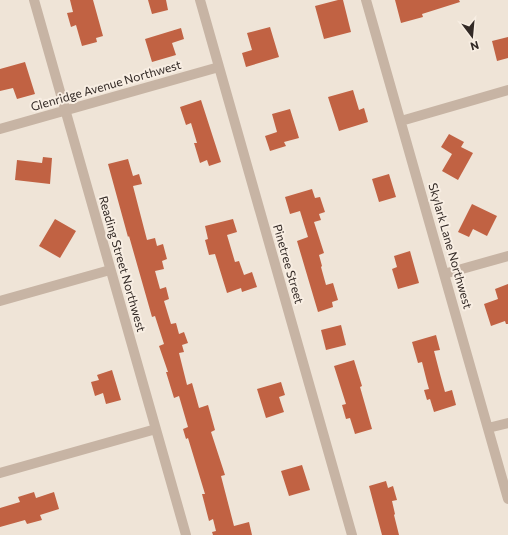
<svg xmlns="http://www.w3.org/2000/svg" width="508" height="535" viewBox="0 0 508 535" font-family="Commissioner,sans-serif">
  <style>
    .building { fill: #c16243 }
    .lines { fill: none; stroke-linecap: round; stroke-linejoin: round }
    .street { stroke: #c7b4a4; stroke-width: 10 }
    .labels { text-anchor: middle; stroke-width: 4; stroke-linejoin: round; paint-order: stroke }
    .street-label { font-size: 12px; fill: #322925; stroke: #f8eee3 }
  </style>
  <rect width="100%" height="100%" fill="#efe4d7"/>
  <path class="building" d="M70,0h23l10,36 -7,2 1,4 -15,4 -6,-21 -5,2 -4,-14 6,-1z
    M148,0h18l2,10 -16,4z
    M338,0h5l8,32 -27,7 -9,-33z
    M395,0h64l1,2 -38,12 1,3 -22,6z
    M270,27l9,30 -33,10 -4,-14 10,-3 -5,-17z
    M181,28l3,11 -12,4 4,12 -24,7 -7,-23z
    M508,37v21l-11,3 -5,-20z
    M25,62l10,32 -18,5 -4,-11 -13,3v-22z
    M353,90l6,20 5,-2 4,14 -29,9 -11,-34z
    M201,100l20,62 -12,4 -2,-6 -7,3 -6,-20h3l-6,-20 -5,2 -6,-18z
    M290,109l9,29 -15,4 2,4 -16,5 -5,-15 12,-4 -5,-18z
    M449,134l15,8 -3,5 12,6 -15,27 -16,-9 10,-17 -11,-7z
    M43,157l9,1 -2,26 -35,-4 2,-20 25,3z
    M128,159l5,17 6,-2 3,10 -9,2 14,54 8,-2 2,8 6,-2 4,15 -5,2 2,8 -9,2 5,18 6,-2 3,12 -5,2 7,23 5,-1 3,11 5,-2 4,11 -6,2 2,7 -5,1 8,32 5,-2 7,25 9,-3 7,25 -4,2 14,43 -4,1 13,50 15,-4 3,13h-39l-1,-3 4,-1 -3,-12 -4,2 -7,-27h3l-17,-56 -2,1 -3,-10 5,-2 -9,-31 -5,2 -8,-26h2l-9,-26 5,-2 -9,-28 -3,1 -23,-81 -1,1 -20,-73z
    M389,174l7,23 -17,5 -7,-23z
    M312,189l3,9 5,-1 5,15 -6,2 2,6 -7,2 10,31 -5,2 3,11 -1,1 5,18 7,-2 5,17 -6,2 1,5 -15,5 -21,-71 11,-4 -8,-26 -10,3 -5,-17z
    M472,204l25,12 -10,20 -14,-7 -4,8 -11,-5z
    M55,219l21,12 -16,27 -21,-12z
    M233,219l4,13 -10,3 8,27 4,-1 5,14 8,-3 5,15 -15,5 -1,-4 -14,5 -12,-39 -6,1 -4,-15 3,-1 -3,-13z
    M410,251l9,32 -21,6 -6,-20 5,-2 -3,-11z
    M508,284v40h-2l-1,-3 -14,5 -7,-22 14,-5 -3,-10z
    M341,325l5,20 -20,5 -5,-20z
    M436,335l4,15 -6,1 6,23 5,18 7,-2 4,15 -22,7 -4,-13 -3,1 -3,-10 5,-1 -2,-7 -5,-20 -4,1 -6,-21z
    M354,360l8,26 -2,1 12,42 -17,5 -5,-16 -4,1 -4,-14 4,-1 -12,-38z
    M112,370l9,30 -15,4 -3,-11 -8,3 -4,-14 8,-2 -2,-5z
    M281,382l4,13 -6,2 5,15 -18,6 -9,-29z
    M302,465l8,25 -21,6 -8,-25z
    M386,481l2,7 5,-2 4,14 -5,1 3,13 -1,1 5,20h-17l-13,-49z
    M34,492l2,6 18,-6 5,17 -19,6 2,5 -15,4 -2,-4 -25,7v-19l20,-6 -2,-5z"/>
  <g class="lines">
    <path class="street" d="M34,0l152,535
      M200,0l152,535
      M366,0l142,499
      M401,121l107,-31
      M0,129l219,-62
      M444,274l64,-18
      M0,301l110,-31
      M488,428l20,-5
      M0,473l156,-44"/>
  </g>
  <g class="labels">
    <g class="street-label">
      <text transform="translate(106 86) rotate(-16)" y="4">Glenridge Avenue Northwest</text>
      <text transform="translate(450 246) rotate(74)" y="4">Skylark Lane Northwest</text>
      <text transform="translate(122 264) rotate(74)" y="4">Reading Street Northwest</text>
      <text transform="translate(288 264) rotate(74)" y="4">Pinetree Street</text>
    </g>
  </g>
  <g transform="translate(472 36) rotate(164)" stroke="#f8eee3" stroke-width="3" paint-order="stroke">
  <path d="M0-3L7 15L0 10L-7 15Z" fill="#322925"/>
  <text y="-6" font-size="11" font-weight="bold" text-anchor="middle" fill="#322925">N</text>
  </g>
</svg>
